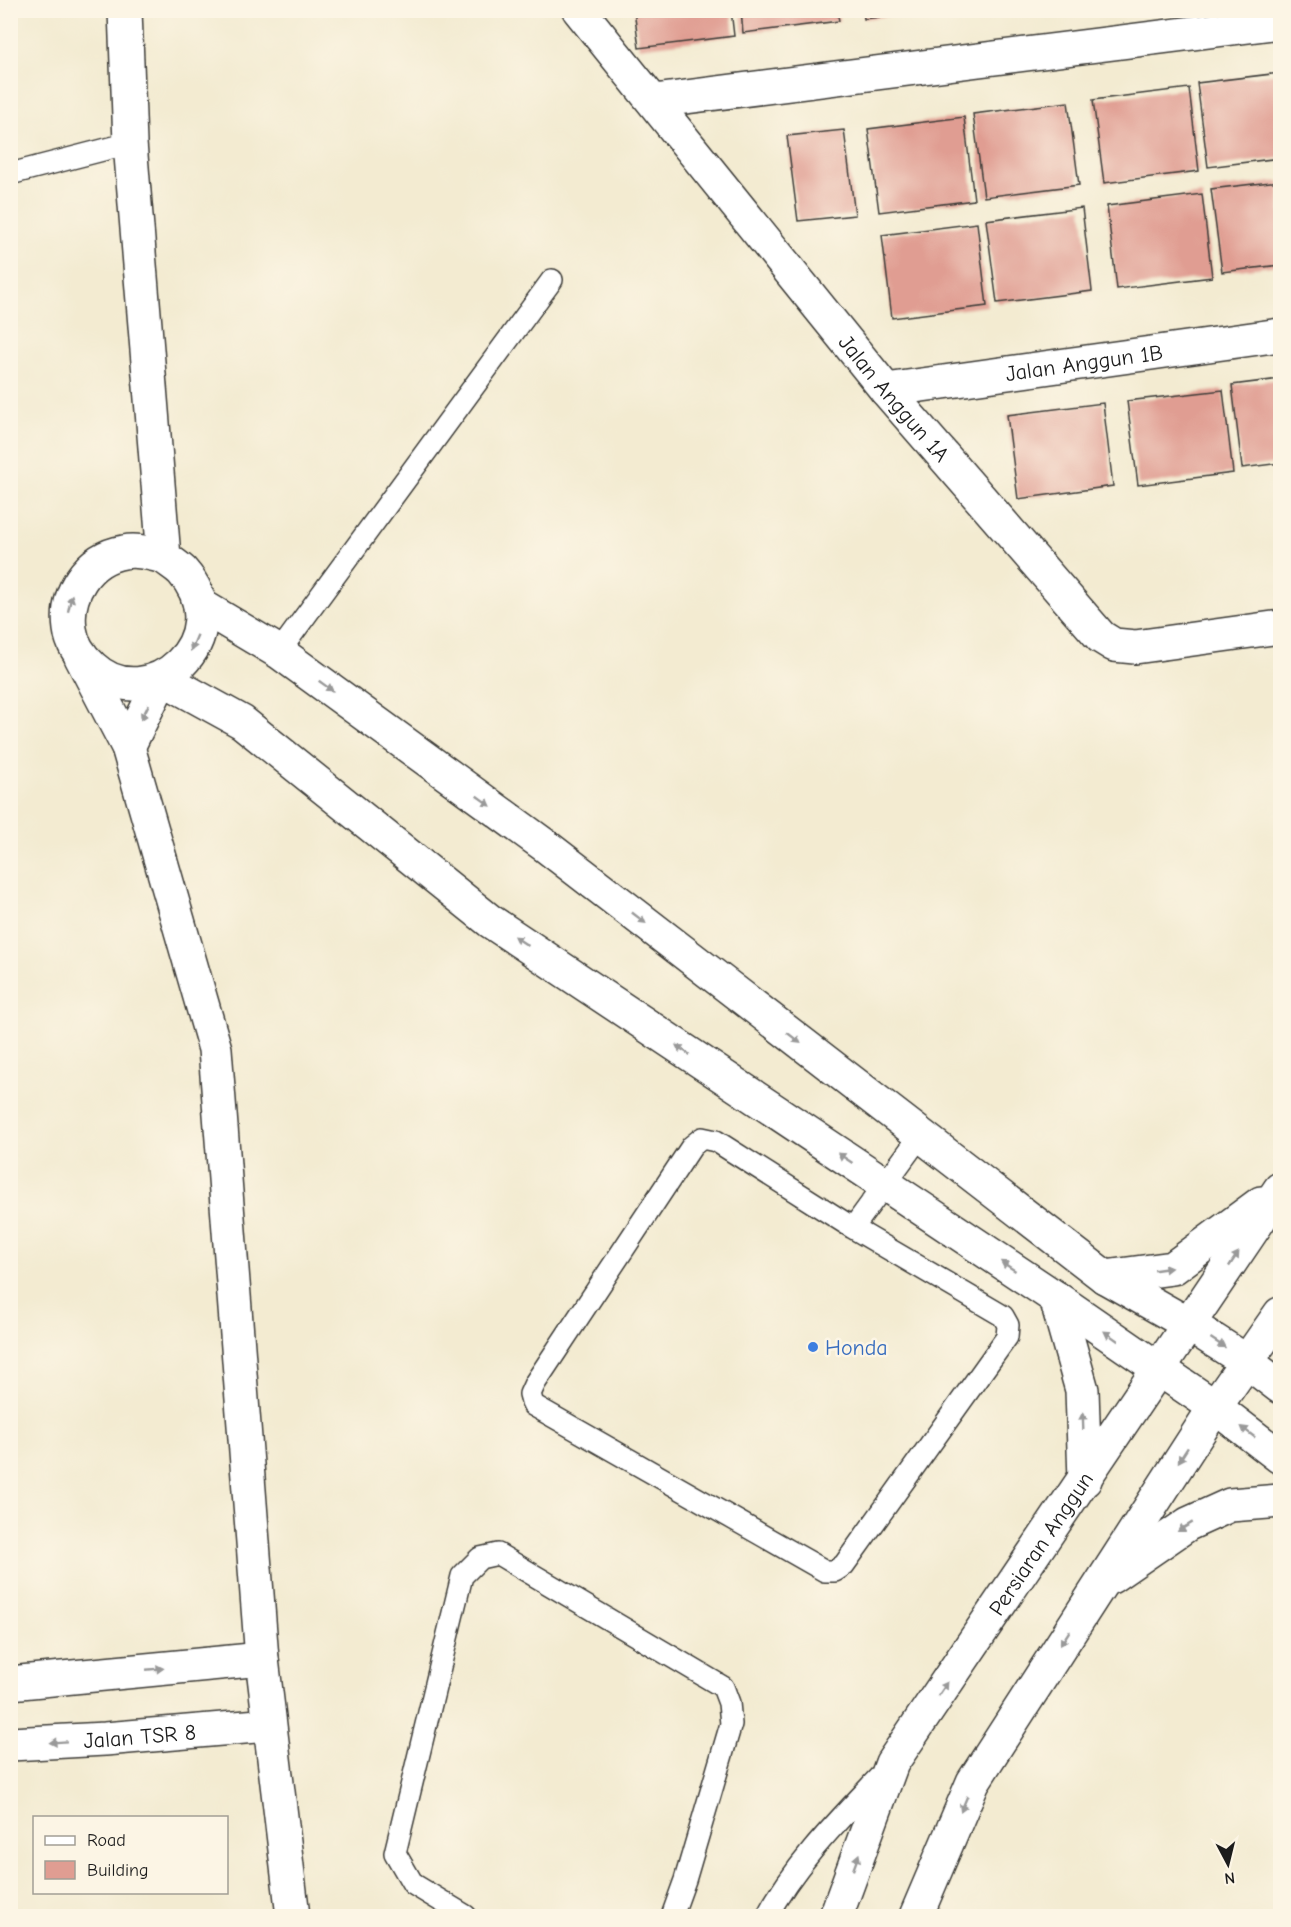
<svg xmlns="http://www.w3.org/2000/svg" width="1291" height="1927" viewBox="0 0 1291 1927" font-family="'Comic Neue',sans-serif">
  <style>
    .building { fill: #e09d92 }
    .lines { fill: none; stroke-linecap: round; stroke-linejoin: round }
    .lane-casing { stroke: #3c3b37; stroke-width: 24 }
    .street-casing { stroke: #3c3b37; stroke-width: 36 }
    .secondary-casing { stroke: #3c3b37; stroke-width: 36 }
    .lane { stroke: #fff; stroke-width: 21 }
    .street { stroke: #fff; stroke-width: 33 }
    .secondary { stroke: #fff; stroke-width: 33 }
    .oneway { fill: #999 }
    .shop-dot { fill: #3f7fe0; stroke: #fcf5e5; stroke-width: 2 }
    .labels { text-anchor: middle; stroke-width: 5; stroke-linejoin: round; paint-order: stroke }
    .street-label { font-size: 22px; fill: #1c1c1c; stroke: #fcf5e5 }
    .shop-label { font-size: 22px; fill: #366cbe; stroke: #fcf5e5; text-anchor: start }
  </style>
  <rect width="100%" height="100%" fill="#fcf5e5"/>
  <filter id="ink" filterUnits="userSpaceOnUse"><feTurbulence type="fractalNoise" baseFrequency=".0167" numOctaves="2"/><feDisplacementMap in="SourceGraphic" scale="12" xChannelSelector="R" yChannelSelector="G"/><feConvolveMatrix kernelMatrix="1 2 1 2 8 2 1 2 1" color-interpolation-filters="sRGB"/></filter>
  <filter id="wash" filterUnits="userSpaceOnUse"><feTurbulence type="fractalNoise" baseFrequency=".008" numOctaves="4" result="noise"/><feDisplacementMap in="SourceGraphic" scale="24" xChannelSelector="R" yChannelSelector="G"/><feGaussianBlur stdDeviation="1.35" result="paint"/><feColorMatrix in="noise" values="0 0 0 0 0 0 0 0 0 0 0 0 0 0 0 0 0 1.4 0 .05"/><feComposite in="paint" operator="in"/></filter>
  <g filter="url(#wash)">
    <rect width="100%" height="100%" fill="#f3ebd1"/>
    <g id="blocks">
      <path class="building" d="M634,10h97l3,26 -95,12z
        M741,10h96l2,11 -96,12z
        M863,10h58v2l-57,7z
        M1280,73v85l-72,9 -11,-84z
        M1189,88l10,83 -95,12 -11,-83z
        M1068,102l11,83 -95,12 -11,-83z
        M964,117l10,83 -95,12 -11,-83z
        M844,130l11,85 -57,6 -11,-85z
        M1280,181v84l-58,7 -11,-83z
        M1202,194l10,83 -95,12 -10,-83z
        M1082,208l10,83 -95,12 -11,-83z
        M977,223l10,83 -95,12 -10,-83z
        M1280,379v84l-38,5 -10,-83z
        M1223,390l10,83 -95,12 -11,-84z
        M1103,403l10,83 -95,13 -11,-84z"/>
    </g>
  </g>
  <g filter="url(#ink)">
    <use href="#blocks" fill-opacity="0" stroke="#3c3b37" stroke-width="1.5"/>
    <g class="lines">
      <defs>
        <path id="lane" d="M10,174l120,-31
          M279,652l273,-372
          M702,1138l14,3 137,87 150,88 5,9 -1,12 -163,228 -9,6h-10l-292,-166 -3,-11 5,-11 157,-237z
          M853,1228l67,-92
          M466,1916l-53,-32 -18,-31 67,-277 18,-18 18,-4 225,133 6,16 2,21 -46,156 -13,36
          M767,1916c29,-54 74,-98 116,-143"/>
        <g id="street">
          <path d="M125,10l5,133 34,414c6,5 13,9 18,14 59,66 -34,149 -90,96 -11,-10 -20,-22 -22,-38 -5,-35 17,-71 54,-77 14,-3 27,2 40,5"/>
          <path id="s1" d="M579,10l307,380 215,247 13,8 21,2 145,-20"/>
          <path d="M654,101l626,-79"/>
          <path id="s2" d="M886,390l394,-55"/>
          <path d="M200,605l79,47 268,195 558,430 85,48"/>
          <path d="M81,657l47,90 87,302 47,610 31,257"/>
          <path d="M128,747l34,-69 80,44 248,199 566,377 103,71"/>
          <path d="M10,1683l252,-24"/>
          <path id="s3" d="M10,1744l95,-5 164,-14"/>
        </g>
        <g id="secondary">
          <path d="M1105,1277l68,-9 88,-65"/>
          <path d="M1056,1298l26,92 3,90"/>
          <path d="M1190,1325l56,36 34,26"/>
          <path d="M1159,1369l56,38 65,50"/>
          <path d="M1111,1577l77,-53 42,-19 50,-4"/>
          <path id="s4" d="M836,1916l56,-153 388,-574"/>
          <path d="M916,1916l57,-134 242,-375 65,-93"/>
        </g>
      </defs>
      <use href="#lane" class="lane-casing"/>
      <use href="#street" class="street-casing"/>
      <use href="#secondary" class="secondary-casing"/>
      <use href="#lane" class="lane"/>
      <use href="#street" class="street"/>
      <use href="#secondary" class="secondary"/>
    </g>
    <defs><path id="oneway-solid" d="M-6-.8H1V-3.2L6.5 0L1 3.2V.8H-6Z" transform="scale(1.5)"/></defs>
    <g class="oneway">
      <use href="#oneway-solid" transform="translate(70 603) rotate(-77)"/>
      <use href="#oneway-solid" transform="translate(194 643) rotate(113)"/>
      <use href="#oneway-solid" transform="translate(326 686) rotate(36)"/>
      <use href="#oneway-solid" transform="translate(145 712) rotate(116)"/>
      <use href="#oneway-solid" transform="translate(484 801) rotate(36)"/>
      <use href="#oneway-solid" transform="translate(639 918) rotate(38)"/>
      <use href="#oneway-solid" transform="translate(521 941) rotate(-146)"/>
      <use href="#oneway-solid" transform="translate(794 1038) rotate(38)"/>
      <use href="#oneway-solid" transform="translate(683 1050) rotate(-146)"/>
      <use href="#oneway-solid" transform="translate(845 1158) rotate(-146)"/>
      <use href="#oneway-solid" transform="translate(1234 1259) rotate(-56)"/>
      <use href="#oneway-solid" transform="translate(1008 1266) rotate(-147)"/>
      <use href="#oneway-solid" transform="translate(1163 1269) rotate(-8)"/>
      <use href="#oneway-solid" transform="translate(1111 1336) rotate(-145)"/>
      <use href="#oneway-solid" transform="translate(1218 1343) rotate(33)"/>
      <use href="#oneway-solid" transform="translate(1083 1421) rotate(-92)"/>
      <use href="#oneway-solid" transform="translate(1248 1432) rotate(-142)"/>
      <use href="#oneway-solid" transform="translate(1183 1455) rotate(123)"/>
      <use href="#oneway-solid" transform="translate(1185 1527) rotate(149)"/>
      <use href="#oneway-solid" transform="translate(1065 1638) rotate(123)"/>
      <use href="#oneway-solid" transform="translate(155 1669) rotate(-5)"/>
      <use href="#oneway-solid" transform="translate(943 1689) rotate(-56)"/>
      <use href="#oneway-solid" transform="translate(58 1742) rotate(176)"/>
      <use href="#oneway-solid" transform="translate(964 1804) rotate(113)"/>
      <use href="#oneway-solid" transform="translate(856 1862) rotate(-70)"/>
    </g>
  </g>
  <circle class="shop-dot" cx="813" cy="1347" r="6"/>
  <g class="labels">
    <g class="street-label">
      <text dy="8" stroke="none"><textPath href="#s2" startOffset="200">Jalan Anggun 1B</textPath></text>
      <text dy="8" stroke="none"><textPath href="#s1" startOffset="500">Jalan Anggun 1A</textPath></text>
      <text dy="8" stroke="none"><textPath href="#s4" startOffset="428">Persiaran Anggun</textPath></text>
      <text dy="8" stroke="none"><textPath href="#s3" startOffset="130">Jalan TSR 8</textPath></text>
    </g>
    <g class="shop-label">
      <text x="825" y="1355">Honda</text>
    </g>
  </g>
  <rect width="1291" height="1927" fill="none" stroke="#fcf5e5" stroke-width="36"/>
  <rect x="33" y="1816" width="195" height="78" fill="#fcf5e5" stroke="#a29e95" stroke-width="1.5"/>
  <rect x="45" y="1836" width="30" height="9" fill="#ffffff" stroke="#a29e95" stroke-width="1.5"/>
  <text x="87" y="1846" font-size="18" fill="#1c1c1c">Road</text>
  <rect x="45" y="1861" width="30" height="18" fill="#e09d92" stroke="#a29e95" stroke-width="1.5"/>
  <text x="87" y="1876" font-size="18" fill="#1c1c1c">Building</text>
  <g transform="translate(1228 1864) rotate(173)" stroke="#fcf5e5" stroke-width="4.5" paint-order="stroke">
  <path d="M0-4.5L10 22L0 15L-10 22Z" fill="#1c1c1c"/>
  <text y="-9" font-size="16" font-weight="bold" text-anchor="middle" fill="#1c1c1c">N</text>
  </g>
</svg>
